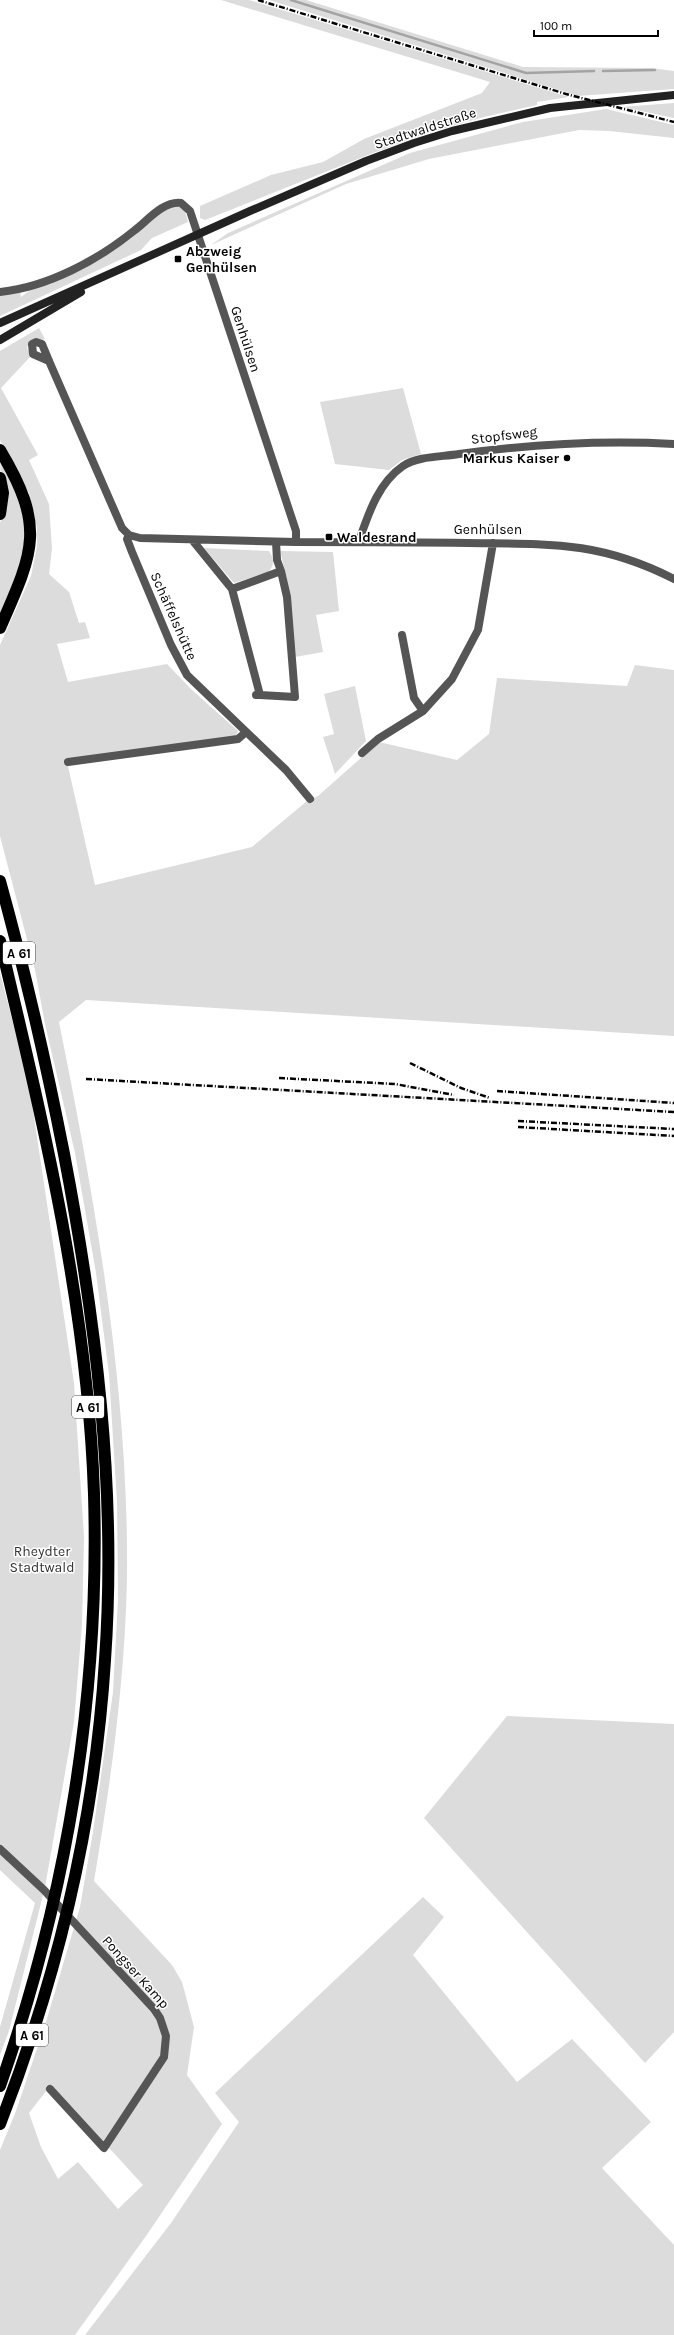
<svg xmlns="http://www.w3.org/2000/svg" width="674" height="2335" viewBox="0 0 674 2335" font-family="Karla,sans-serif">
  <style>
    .green { fill: #dcdcdc; fill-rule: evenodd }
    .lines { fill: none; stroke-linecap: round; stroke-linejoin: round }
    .stream { stroke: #a3a3a3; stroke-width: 2.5 }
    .street { stroke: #555; stroke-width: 8 }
    .secondary { stroke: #222; stroke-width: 8 }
    .highway { stroke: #000; stroke-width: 12 }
    .rail { stroke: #000; stroke-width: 2.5; stroke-dasharray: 6 2 1 2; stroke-linecap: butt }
    .poi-dot { fill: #000; stroke: #fff; stroke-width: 1.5 }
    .labels { text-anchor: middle; stroke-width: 3; stroke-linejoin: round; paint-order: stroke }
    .shield { fill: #fff; stroke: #4c4c4c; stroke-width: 1 }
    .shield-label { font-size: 13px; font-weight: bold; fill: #000 }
    .street-label { font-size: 14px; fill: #000; stroke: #fff }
    .poi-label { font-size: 14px; font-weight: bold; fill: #000; stroke: #fff; text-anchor: start }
    .park-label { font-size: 14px; fill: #333; stroke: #fff }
  </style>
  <rect width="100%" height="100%" fill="#fff"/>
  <path class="green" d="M221,0h28l320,97 -32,5v3l-53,12 -56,16 -55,20 -168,67 -5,-2v-12l71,-31 52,-13 41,-23 118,-46 8,-11z
    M269,0h37l217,67 128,1 23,3v18l-96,7z
    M674,103v15l-52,-11z
    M606,109l68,16v13l-65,-7 -30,-1 -150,29 -83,25 -135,61 17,-12 182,-80 113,-31z
    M178,206l7,5 3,11 -36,16 -11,12 -141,66v-21l20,-4 1,6 13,-10 29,-11 104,-68z
    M39,328l6,11 -16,4 -2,5 4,8 -30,32 37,67 -9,5 20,44 3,45 -3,25 20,18 10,31 6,-1 5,16 -33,6 11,38 99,-18 25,26 46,41 -3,7 -168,24 28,123 157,-38 55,-46 11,-5 61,-54 78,18 32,-26 8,-56 130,8 8,-21 39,5v366l-588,-36 -27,22c37,184 70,369 68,556 -2,102 -16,203 -33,303l78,84 10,17 12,45 -7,48 35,49 -76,112 -71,99h-75v-185l16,-39 30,-89 34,-115 13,-75 20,-140 5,-93 -1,-97 -8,-128 -13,-101 -21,-120 -30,-129 -10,-54 -35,-134v-191l31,-69 6,-30v-18l-8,-35 -29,-53v-89zM47,2090l65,61 31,34 -25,24 -40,-47 -20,17 -17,-32 -12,-34z
    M403,388l18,66 -19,6 -13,10 -54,-6 -15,-62z
    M0,458l15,25 14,57 -29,78v-95l2,-6z
    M204,548l65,3c5,7 6,14 -1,21l-34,11z
    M280,551l53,1 6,59 -23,4 7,37 -28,5 -8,-78z
    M355,686l11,55 -31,33 -12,-37 11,-3 -10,-40z
    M0,973l29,111 45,299 10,154 -2,87 -8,98 -29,165 -36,144 -9,24v-28l35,-124 -35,-33z
    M507,1716l167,8v308l-29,31 -221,-245z
    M423,1897l21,20 -31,38 104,127 55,-43 79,83 -49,46 72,77v90h-589l86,-112 68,-101 -24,-29z"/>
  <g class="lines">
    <path class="stream" d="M291,0l235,73 68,-2
      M603,71l52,-1"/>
    <path class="street" d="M0,292c48,-5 98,-32 135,-62 13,-10 28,-29 46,-27l9,8 106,320v11c58,0 115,0 172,1 81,1 132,-2 206,36
      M49,361l-16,-7 -1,-10 4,-2 6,2 7,17 73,167 7,7 11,3 156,4
      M129,535l-2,4 5,13 39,93 16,30 99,95 24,29
      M193,541l39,48 49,-18 -4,-11 -1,-18
      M359,541c9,-26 19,-58 44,-75 15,-10 38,-9 56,-12 73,-10 141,-14 215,-10
      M232,589l28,106h-4
      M402,635l12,63 9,13
      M260,695l35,2 -8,-100 -6,-26
      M362,753l16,-14 45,-28 29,-32 26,-49 15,-87
      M68,762l170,-23 8,-7
      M0,1849l44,41 110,119 6,9 6,18 -2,21 -60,91 -54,-59"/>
    <path class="secondary" d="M0,323l250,-112 116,-50 48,-18 38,-12 98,-23 124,-13
      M0,340l81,-48"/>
    <path class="highway" d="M0,450c46,77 34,101 0,178
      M0,478l3,15 -3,21
      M0,881c25,90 46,181 64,273 32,167 53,336 41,506 -10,159 -47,316 -105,464
      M0,941c43,181 88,366 94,553 6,201 -27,402 -94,592"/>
    <path class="rail" d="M258,0l308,94 108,28
      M410,1063l51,25 29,10
      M279,1078l116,6 59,11
      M86,1079l588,33
      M497,1091l177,12
      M518,1121l156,8
      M518,1127l156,9"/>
  </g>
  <g class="poi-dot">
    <rect x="174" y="255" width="8" height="8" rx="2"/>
    <circle cx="567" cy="458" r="4"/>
    <rect x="325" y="533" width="8" height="8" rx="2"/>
  </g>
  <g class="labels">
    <g class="shield">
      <rect x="3" y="942" width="32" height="22" rx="3"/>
      <rect x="72" y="1396" width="32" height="22" rx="3"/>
      <rect x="16" y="2024" width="32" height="22" rx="3"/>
    </g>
    <g class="shield-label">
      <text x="19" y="958">A 61</text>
      <text x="88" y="1412">A 61</text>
      <text x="32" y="2040">A 61</text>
    </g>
    <g class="street-label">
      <text transform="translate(425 128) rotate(-18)" y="5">Stadtwaldstraße</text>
      <text transform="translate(246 339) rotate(72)" y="5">Genhülsen</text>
      <text transform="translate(504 435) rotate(-7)" y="5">Stopfsweg</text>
      <text x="488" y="534">Genhülsen</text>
      <text transform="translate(174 616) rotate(66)" y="5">Schäffelshütte</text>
      <text transform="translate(136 1972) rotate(48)" y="5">Pongser Kamp</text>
    </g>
    <g class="poi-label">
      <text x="186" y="256">Abzweig<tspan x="186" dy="16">Genhülsen</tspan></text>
      <text x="559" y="463" text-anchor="end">Markus Kaiser</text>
      <text x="337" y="542">Waldesrand</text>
    </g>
    <g class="park-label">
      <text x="42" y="1556">Rheydter<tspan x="42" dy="16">Stadtwald</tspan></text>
    </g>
  </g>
  <path d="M534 30v6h124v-6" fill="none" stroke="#000000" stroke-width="2"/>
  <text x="540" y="30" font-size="12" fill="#000000" stroke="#ffffff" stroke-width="3" paint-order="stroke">100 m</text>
</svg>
